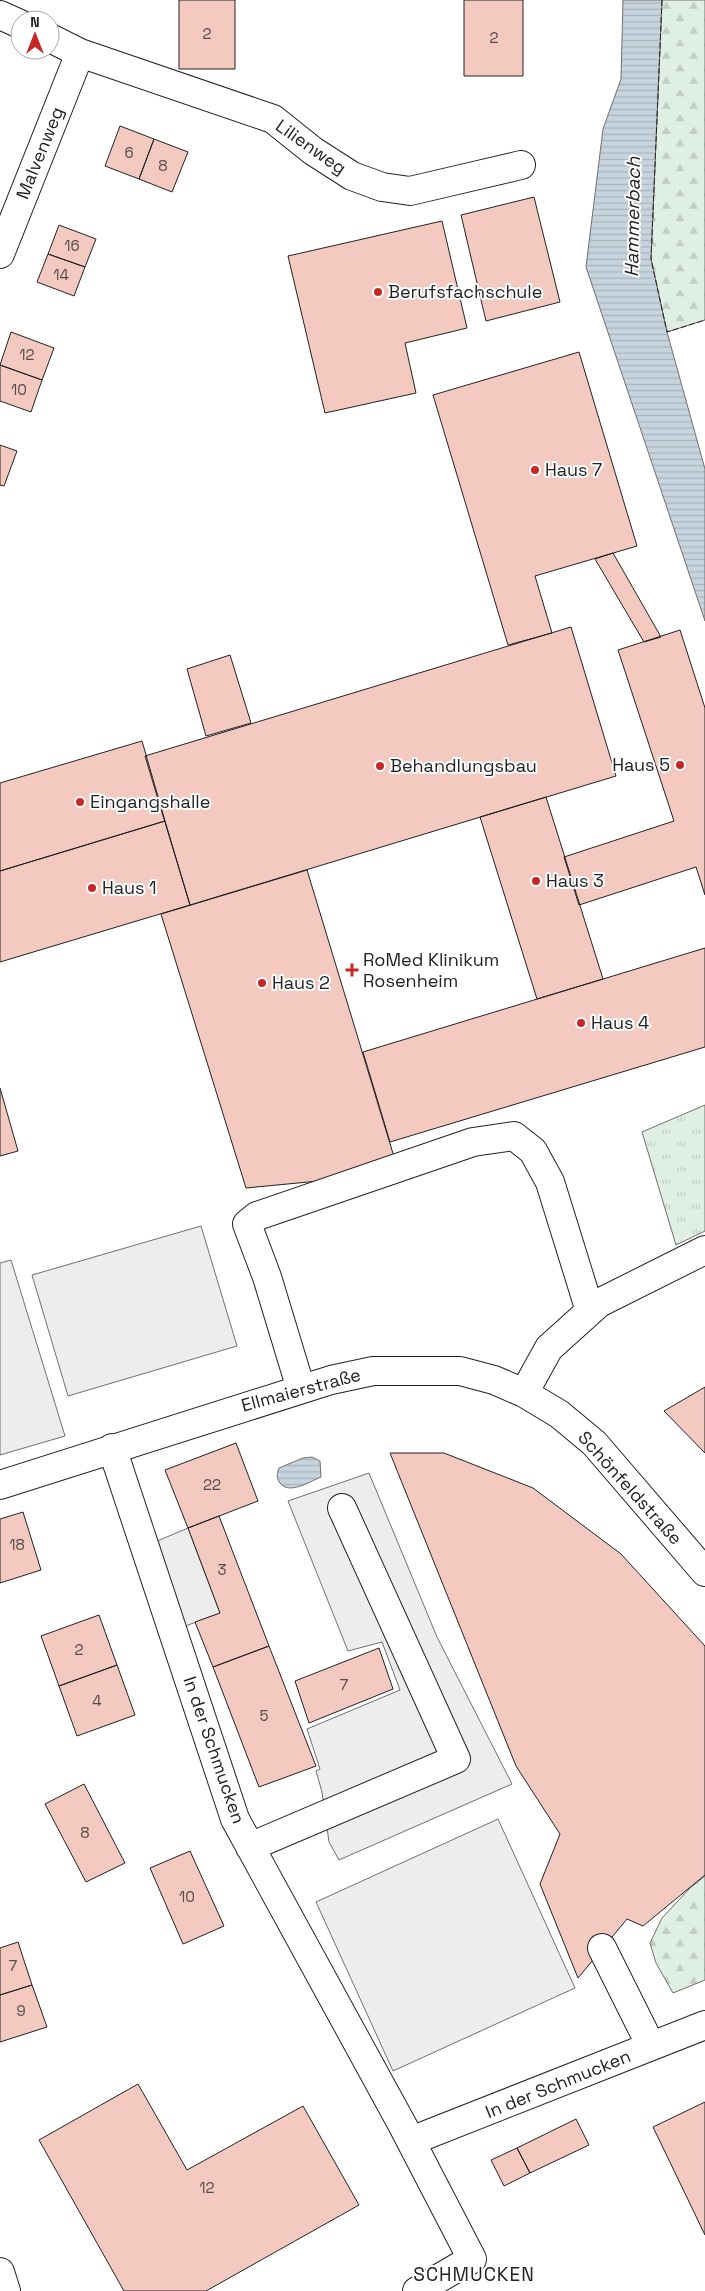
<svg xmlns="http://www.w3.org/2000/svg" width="705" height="2291" viewBox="0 0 705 2291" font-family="'Space Grotesk',sans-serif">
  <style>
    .grass { fill: url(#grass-tufts); stroke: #6f6f6f }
    .forest { fill: url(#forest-firs); stroke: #6f6f6f }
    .parking { fill: #ededed; stroke: #6f6f6f }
    .water { fill: url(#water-rules); stroke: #6f6f6f }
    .building { fill: #f3c9c0; stroke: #222 }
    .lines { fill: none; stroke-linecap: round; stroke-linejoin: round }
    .minor-casing { stroke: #222; stroke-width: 30 }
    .minor { stroke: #fff; stroke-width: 28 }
    .fence { stroke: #222; stroke-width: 1; stroke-dasharray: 6 2.5; stroke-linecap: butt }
    .poi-dot { fill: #c62828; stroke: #fff; stroke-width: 2 }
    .labels { text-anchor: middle; stroke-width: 4; stroke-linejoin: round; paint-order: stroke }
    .number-label { font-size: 15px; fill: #564c4a }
    .street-label { font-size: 18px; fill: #222; stroke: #fff }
    .poi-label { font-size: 18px; fill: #222; stroke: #fff; text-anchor: start }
    .water-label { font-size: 19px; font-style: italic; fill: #222; stroke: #fff }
    .neighbourhood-label { font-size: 19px; letter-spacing: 1px; fill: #222; stroke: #fff }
  </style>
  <defs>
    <pattern id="grass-tufts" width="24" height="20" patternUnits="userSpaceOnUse" patternTransform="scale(1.25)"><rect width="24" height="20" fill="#e0efe3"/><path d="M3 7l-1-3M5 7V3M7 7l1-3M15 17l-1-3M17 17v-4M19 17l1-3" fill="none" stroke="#c0cdc2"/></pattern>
    <pattern id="forest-firs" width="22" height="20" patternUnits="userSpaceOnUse" patternTransform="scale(1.25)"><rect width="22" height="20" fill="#e0efe3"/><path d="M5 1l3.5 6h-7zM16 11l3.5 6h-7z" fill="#c0cdc2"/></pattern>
    <pattern id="water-rules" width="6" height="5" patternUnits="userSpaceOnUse" patternTransform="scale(1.25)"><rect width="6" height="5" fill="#c7d3dd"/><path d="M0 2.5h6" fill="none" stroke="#abb5bd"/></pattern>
  </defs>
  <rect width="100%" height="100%" fill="#fff"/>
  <path class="grass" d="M705,1105v126l-29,14 -34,-113z"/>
  <path class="forest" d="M662,0h43v320l-38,12 -16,-73z
    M705,1876v104l-32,13 -17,-30 -6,-20 12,-25 28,-30z"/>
  <path class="parking" d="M201,1226l36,120 -169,50 -36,-121z
    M11,1260l54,176 -65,19v-192z
    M369,1473l68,164 75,147 -173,76 -10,-18 -7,-50 -6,-21 4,-2 -13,-40 93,-39 -18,-48 -34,9 -60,-150z
    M188,1528l32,85 -37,14 -28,-85z
    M498,1819l77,169 -182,83 -77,-169z"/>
  <path class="water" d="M623,0h39l-11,259 16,73 38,137v152l-119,-354 17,-138 18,-50z
    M312,1457l8,4 1,16c-12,5 -32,18 -41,6 -4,-6 -3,-9 -1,-15l24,-10z"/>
  <path class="building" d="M179,0h56v69h-56z
    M464,0h59v76h-59z
    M120,126l34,13 -15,40 -34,-13z
    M154,139l34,13 -16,40 -33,-13z
    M534,197l26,105 -74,19 -25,-106z
    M442,221l25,107 -62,15 11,50 -91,20 -37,-157z
    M59,225l37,14 -11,28 -37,-13z
    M48,254l37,13 -11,29 -37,-14z
    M11,332l43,16 -12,32 -42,-15z
    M579,352l58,194 -102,30 17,57 -44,12 -75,-250z
    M0,365l42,15 -11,32 -31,-11z
    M0,445l17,6 -13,35 -4,-1z
    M613,553l48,84 -17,5 -49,-83z
    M571,627l45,149 -426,129 -45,-149z
    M680,630l25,78v187l-9,-28 -117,38 -15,-48 110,-36 -56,-171z
    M230,655l21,68 -45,13 -19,-67z
    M142,741l23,80 -165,50v-88z
    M546,797l57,182 -66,20 -57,-182z
    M165,821l25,84 -190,57v-91z
    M307,870l88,290 -66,20 -83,8 -85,-274z
    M705,948v99l-315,95 -27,-90z
    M0,1088l18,63 -18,5z
    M705,1387v66l-41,-42z
    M236,1443l22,58 -70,27 -23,-58z
    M390,1453h54l89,35 88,66 84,92v229l-62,51 -16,-7 -49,59 -38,-94 20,-50 -44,-68z
    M23,1512l18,58 -41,13v-64z
    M219,1516l50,130 -56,21 -18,-45 25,-9 -32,-85z
    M99,1615l18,50 -58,21 -18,-50z
    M269,1646l47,120 -57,21 -46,-120z
    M379,1648l14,41 -84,34 -14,-42z
    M117,1665l18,50 -58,21 -18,-50z
    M84,1784l41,79 -39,19 -41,-78z
    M190,1851l34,75 -41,18 -33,-76z
    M18,1942l14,43 -32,10v-47z
    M32,1985l15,42 -47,15v-47z
    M138,2084l49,86 116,-64 56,99 -153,86h-82l-85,-151z
    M705,2102v133l-52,-108z
    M576,2119l13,26 -59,28 -13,-25z
    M517,2148l13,25 -26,13 -13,-26z"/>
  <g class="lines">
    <defs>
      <path id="minor" d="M0,15l20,9
        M50,38l30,15 193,66 40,32 39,25 30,11 28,4 111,-26
        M0,254l80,-201
        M301,1389l-34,-112 -20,-53 10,-8 216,-74 41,-6 19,15 17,31 40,129
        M524,1393l25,-45 50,-45 106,-53
        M112,1448l123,371 168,307 69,133 -55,32
        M0,1485l331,-105 42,-9h87l34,9 30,13 35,21 35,29 111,129
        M250,1847l206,-88 -114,-251
        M602,1948l49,98
        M411,2141l294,-116
        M0,2272l6,19"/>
    </defs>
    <use href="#minor" class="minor-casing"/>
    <use href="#minor" class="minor"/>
    <path class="fence" d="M662,0l-11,259 16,73 38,-12"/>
  </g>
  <g class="poi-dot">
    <circle cx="378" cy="292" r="5"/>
    <circle cx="535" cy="470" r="5"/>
    <circle cx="680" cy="765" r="5"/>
    <circle cx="380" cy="766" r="5"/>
    <circle cx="80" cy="802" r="5"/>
    <circle cx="536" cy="881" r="5"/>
    <circle cx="92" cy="888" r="5"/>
    <path d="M349.5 962.5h5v5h5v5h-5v5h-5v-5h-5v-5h5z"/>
    <circle cx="262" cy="983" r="5"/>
    <circle cx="581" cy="1023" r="5"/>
  </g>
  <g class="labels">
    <g class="number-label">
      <text x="207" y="39">2</text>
      <text x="494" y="43">2</text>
      <text x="129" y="158">6</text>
      <text x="163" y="171">8</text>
      <text x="72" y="251">16</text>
      <text x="61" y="280">14</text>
      <text x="27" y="360">12</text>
      <text x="19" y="395">10</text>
      <text x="212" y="1490">22</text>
      <text x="17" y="1550">18</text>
      <text x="222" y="1575">3</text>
      <text x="79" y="1655">2</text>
      <text x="344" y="1690">7</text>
      <text x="97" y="1706">4</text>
      <text x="264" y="1721">5</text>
      <text x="85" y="1838">8</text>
      <text x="187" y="1902">10</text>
      <text x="13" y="1971">7</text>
      <text x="21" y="2016">9</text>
      <text x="207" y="2193">12</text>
    </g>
    <g class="street-label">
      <text transform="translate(311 147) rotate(35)" y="6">Lilienweg</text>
      <text transform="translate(40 153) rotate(-68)" y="6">Malvenweg</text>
      <text transform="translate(301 1390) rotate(-15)" y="6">Ellmaierstraße</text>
      <text transform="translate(630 1488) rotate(48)" y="6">Schönfeldstraße</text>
      <text transform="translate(214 1750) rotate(71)" y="6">In der Schmucken</text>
      <text transform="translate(558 2084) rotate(-22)" y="6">In der Schmucken</text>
    </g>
    <g class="poi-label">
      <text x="388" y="298">Berufsfachschule</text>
      <text x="545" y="476">Haus 7</text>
      <text x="670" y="771" text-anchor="end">Haus 5</text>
      <text x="390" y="772">Behandlungsbau</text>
      <text x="90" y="808">Eingangshalle</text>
      <text x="546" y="887">Haus 3</text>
      <text x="102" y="894">Haus 1</text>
      <text x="363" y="966">RoMed Klinikum<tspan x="363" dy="21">Rosenheim</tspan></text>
      <text x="272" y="989">Haus 2</text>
      <text x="591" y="1029">Haus 4</text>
    </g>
    <g class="water-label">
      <text transform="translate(632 217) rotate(-89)" y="7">Hammerbach</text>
    </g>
    <g class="neighbourhood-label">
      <text x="474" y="2281">SCHMUCKEN</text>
    </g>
  </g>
  <g transform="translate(35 35)"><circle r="24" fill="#ffffff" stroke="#a7a7a7"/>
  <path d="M0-4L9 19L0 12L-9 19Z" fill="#c62828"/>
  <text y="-8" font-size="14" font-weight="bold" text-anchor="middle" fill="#222222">N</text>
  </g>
</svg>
